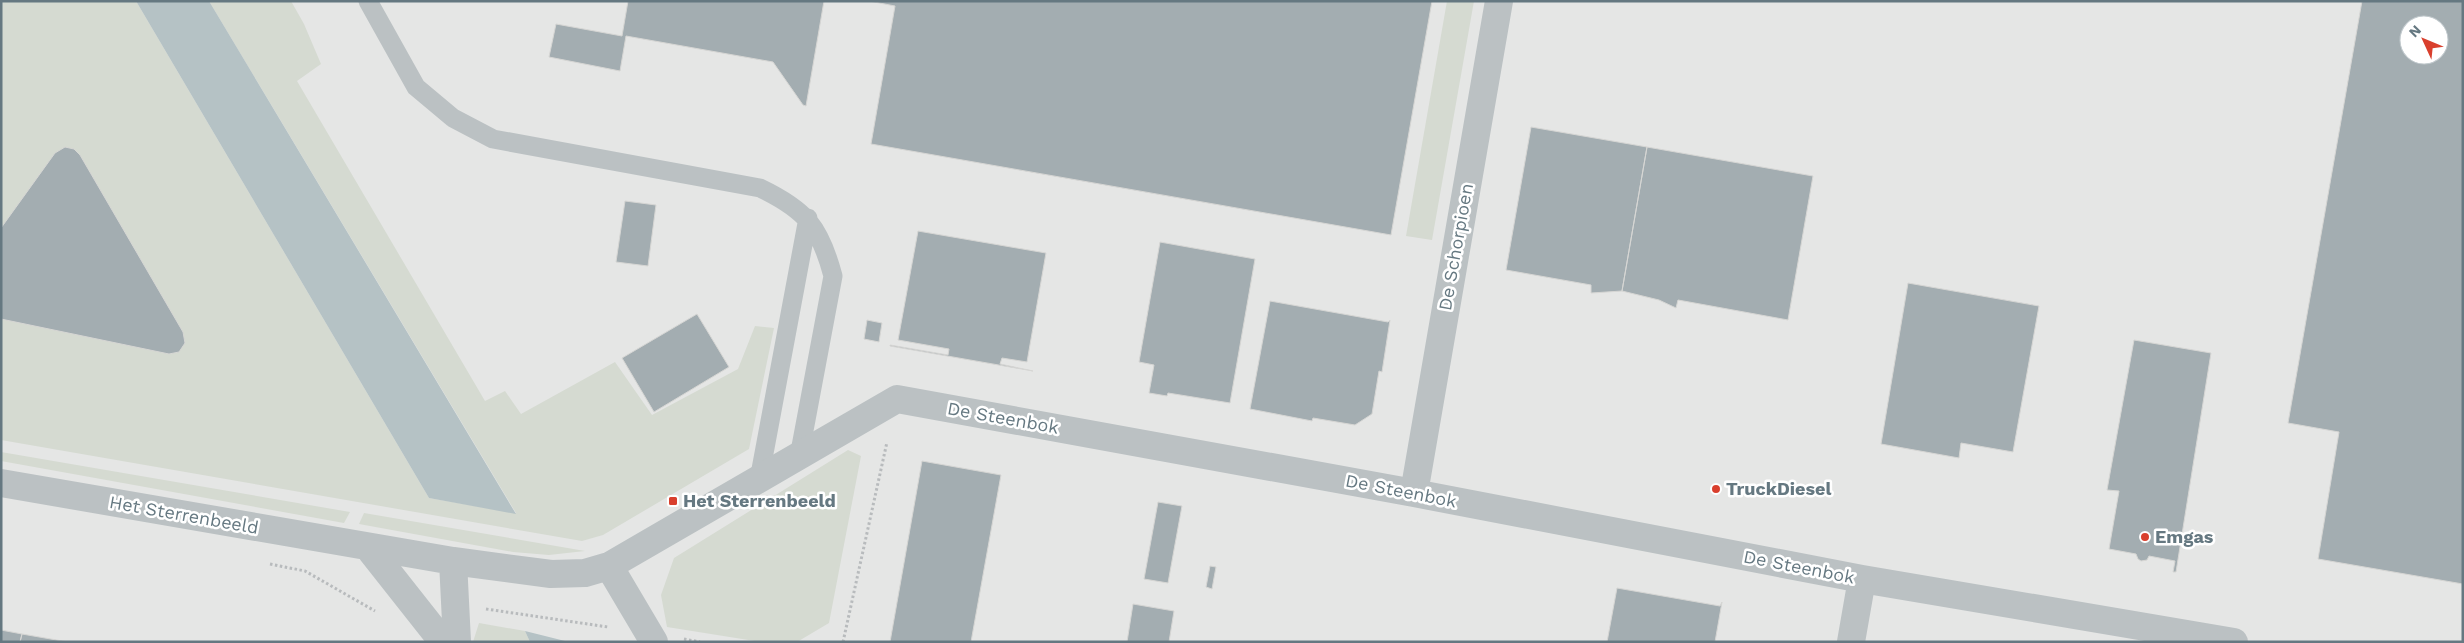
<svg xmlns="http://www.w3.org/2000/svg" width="2464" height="643" viewBox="0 0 2464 643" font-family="'Work Sans',sans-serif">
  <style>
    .built { fill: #e5e6e5; fill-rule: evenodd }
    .green { fill: #d5dad1 }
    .water { fill: #b5c2c5 }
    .building { fill: #a3adb1; stroke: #d6d6d4; fill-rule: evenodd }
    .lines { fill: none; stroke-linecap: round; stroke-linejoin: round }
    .path { stroke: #b8bbbd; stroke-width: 3; stroke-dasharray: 2.5 2.5; stroke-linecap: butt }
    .service { stroke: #bbc1c3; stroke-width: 19 }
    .minor { stroke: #bbc1c3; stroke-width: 28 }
    .poi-dot { fill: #d93f2d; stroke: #fff; stroke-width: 2 }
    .labels { text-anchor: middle; stroke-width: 5; stroke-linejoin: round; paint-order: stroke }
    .street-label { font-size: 18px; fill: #657881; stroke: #fff }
    .poi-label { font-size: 18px; font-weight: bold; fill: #657881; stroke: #fff; text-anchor: start }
  </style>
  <rect width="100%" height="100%" fill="#f5f4f1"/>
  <path class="built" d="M1,1h2462v641h-2462zM2409,25h30v30h-30z"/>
  <path class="green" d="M1,1h135l293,497 87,15 -307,-512h82l13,23 17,40 -24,17 188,320 20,-10 16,23 94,-52 37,53 86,-46 17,-43 19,2 -25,121 -146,86 -21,6 -581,-101z
    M1447,1h27l-42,239 -26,-4z
    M848,450l13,6 -32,167 -32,19h-36l-94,-15 -6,-32 13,-37z
    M1,452l349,60 -6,11 -343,-62z
    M364,513l221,38 -36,4 -36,-3 -154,-28z
    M479,623l46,8 5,11h-57z"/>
  <path class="water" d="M136,1h73l307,513 -87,-16z
    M525,631l44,11h-39z"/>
  <path class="building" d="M628,1h196l-18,105 -3,-1 -30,-43 -147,-26 -6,35 -71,-14 7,-33 66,12z
    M869,1h563l-41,234 -520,-91 24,-138z
    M2362,1h101v583l-145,-25 21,-127 -51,-9zM2409,25h30v30h-30z
    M1531,127l116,20 -25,144 -31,2v-8l-85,-15z
    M65,147l9,2 6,6 103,177 2,11 -6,9 -10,2 -168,-35v-91l54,-75z
    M1647,147l166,29 -25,144 -110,-20 -2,8 -17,-8 -37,-9z
    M625,201l31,4 -8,61 -32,-4z
    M918,231l128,22 -19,109 -25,-4 -2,6 33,7 -143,-25v-1l58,10 1,-6 -51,-9z
    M1160,242l95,17 -25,144 -62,-10 -1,3 -18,-3 5,-28 -15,-3z
    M1908,283l131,23 -26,146 -52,-9 -2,15 -78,-14z
    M1270,301l118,21 2,-2 -8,52 -3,-1 -7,43 -17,11 -42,-7 -1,3 -62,-12z
    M697,314l32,53 -75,45 -32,-54z
    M867,320l15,3 -3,19 -15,-3z
    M2134,340l77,13 -35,219h-3l2,-11 -26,-5 -2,4 -6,1 -3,-2 -2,-5 -27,-5 10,-58 -12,-1z
    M922,461l79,14 -30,167h-81z
    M1158,502l24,4 -14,77 -24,-4z
    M1210,566l6,1 -4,22 -6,-2z
    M1617,588l103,18 2,-4 -7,40h-108z
    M1133,604l41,7 -5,31h-42z
    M1,630l21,4 -2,8h-19z
    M22,634l46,8h-48z"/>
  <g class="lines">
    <path class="path" d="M270,564l35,7 70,40
      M486,609l122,18
      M684,639l16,3
      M843,642l44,-200"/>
    <path class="service" d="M368,1l48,86 37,31 40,21 267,49c46,22 60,39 73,88l-34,181
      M759,480l49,-262"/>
    <path class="minor" d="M1,483l452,78 98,13 34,-1 24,-7 288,-167 517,94 448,86 372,63
      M1414,493l85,-492
      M368,547l75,95
      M453,561l4,81
      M609,566l45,76
      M1851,642l11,-63"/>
  </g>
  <g class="poi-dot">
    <circle cx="1716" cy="489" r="5"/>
    <rect x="668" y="496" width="10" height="10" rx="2.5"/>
    <circle cx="2145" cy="537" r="5"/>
  </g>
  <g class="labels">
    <g class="street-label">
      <text transform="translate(1456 247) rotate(-80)" y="6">De Schorpioen</text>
      <text transform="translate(1003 418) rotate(10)" y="6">De Steenbok</text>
      <text transform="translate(1401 491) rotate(11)" y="6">De Steenbok</text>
      <text transform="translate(184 515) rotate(10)" y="6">Het Sterrenbeeld</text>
      <text transform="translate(1799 567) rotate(11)" y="6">De Steenbok</text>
    </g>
    <g class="poi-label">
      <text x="1726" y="495">TruckDiesel</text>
      <text x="683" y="507">Het Sterrenbeeld</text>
      <text x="2155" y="543">Emgas</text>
    </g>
  </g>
  <rect width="2464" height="643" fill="none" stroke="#657881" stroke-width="5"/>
  <g transform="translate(2424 40) rotate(314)"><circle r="24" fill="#ffffff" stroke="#c1c9cd"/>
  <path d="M0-4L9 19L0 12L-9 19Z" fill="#d93f2d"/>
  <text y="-8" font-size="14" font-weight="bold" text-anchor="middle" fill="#657881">N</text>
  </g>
</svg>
